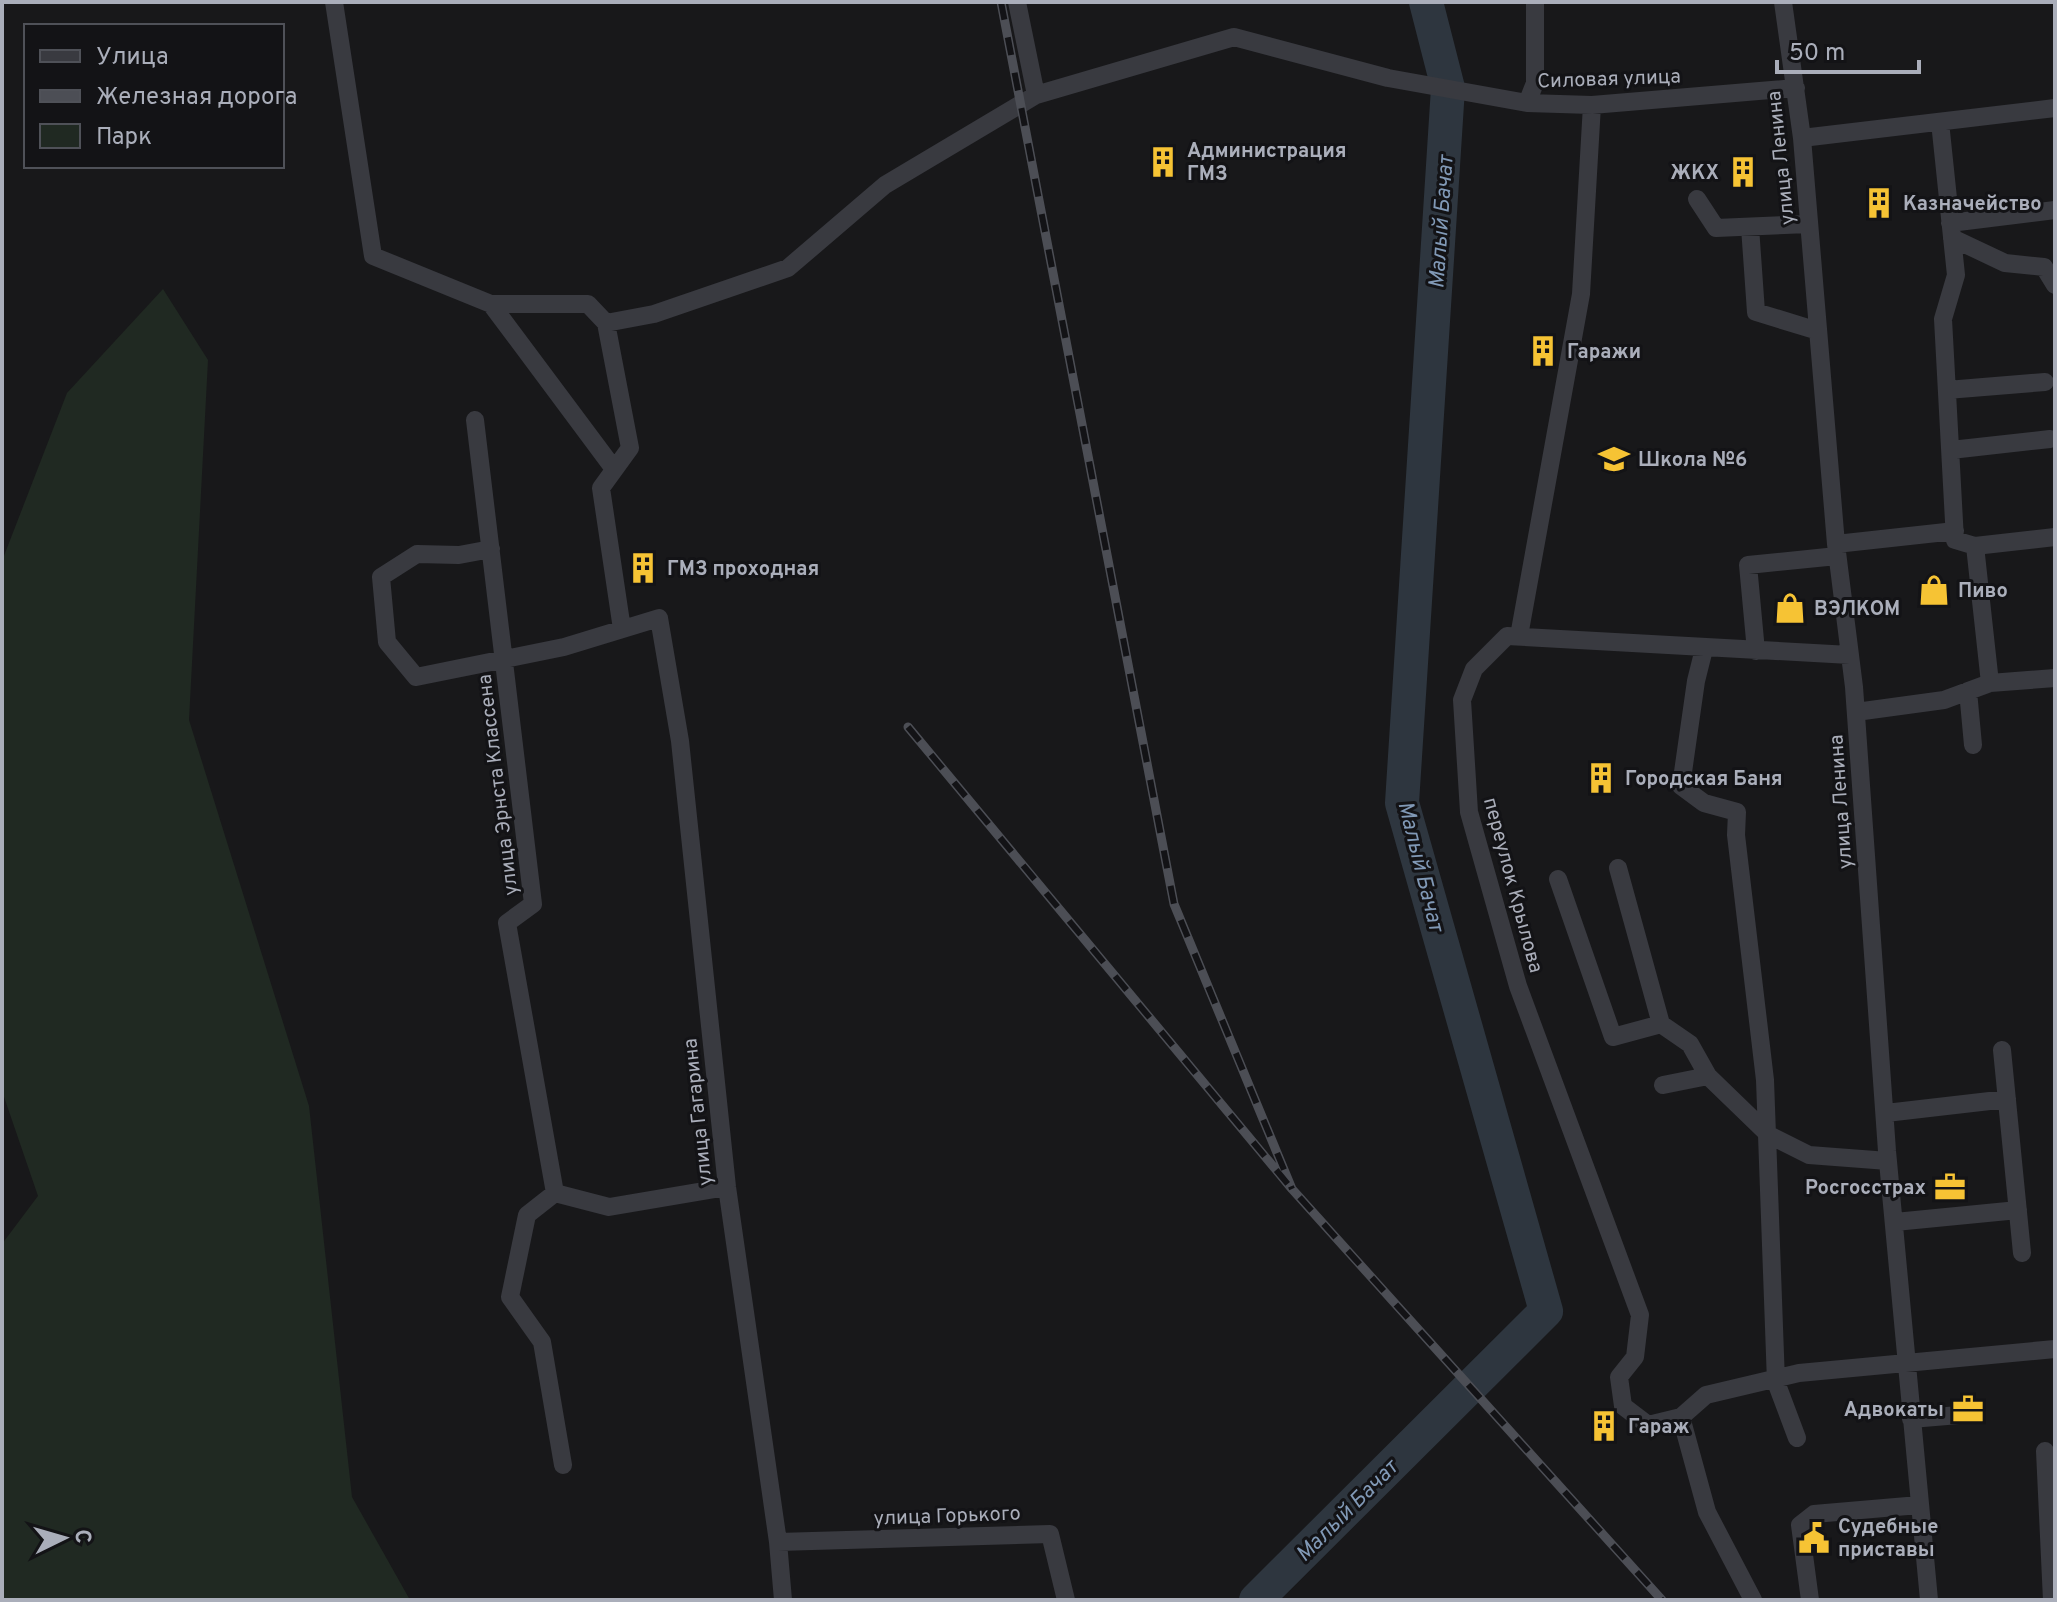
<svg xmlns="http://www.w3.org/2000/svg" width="2057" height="1602" viewBox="0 0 2057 1602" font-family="Overpass,sans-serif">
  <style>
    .green { fill: #202922 }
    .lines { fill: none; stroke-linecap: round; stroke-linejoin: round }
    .river { stroke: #2e363f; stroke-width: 34 }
    .minor { stroke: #393a40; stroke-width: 18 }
    .rail-casing { stroke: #4c4e55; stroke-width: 9 }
    .rail { stroke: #131316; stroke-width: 6; stroke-dasharray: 18; stroke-linecap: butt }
    .labels { text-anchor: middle; stroke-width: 6; stroke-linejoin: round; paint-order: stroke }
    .street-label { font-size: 20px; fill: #aaaeba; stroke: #131316 }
    .poi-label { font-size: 20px; font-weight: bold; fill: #aaaeba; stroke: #131316; text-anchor: start }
    .water-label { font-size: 22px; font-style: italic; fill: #8199b6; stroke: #131316 }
  </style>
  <rect width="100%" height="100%" fill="#18181a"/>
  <path class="green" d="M163,289l45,71 -19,360 120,386 43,391 58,103h-408v-356l36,-48 -36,-105v-530l65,-168z"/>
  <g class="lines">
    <path class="river" d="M1256,1600l290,-289 -144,-508 46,-715 -22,-86"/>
    <path class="minor" d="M334,2l39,254 118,48
      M1017,2l19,93 198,-58 154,41 139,25
      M1535,2v81l-8,20 65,2 204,-17
      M1783,2l19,136 34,406 18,143 33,464 42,449
      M1940,122l16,153 -13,44 12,221 20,6 15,137
      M1802,138l253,-30
      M1697,199l19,29 93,-4
      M1950,223l105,-13
      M1750,227l6,85 62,19
      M1952,238l53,25 39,4 11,18
      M606,323l-18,-19h-97l123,165
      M1947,390l98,-8
      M475,420l58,484 -26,19 48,270 54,14 118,-20
      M1951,450l99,-11
      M1836,544l119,-13
      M1975,546l80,-9
      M491,549l-32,6 -42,-1 -36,23 6,65 29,35 148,-30 95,-29 21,123 47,446 51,355 5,58
      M622,629l-21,-141 29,-40 -24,-125 48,-9 134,-46 97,-83 151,-90
      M1519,636l62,-342 11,-189
      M1704,649l-8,32 -15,105 23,17 33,9 -1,23 29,245 11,302 21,56
      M1756,651l-8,-86 89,-9
      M1968,691l5,54
      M1856,712l88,-12 46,-17 65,-5
      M1618,868l43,156 29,20 18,32 61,59 40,20 79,6
      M1558,879l55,158 48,-13
      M2002,1050l20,203
      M1663,1085l45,-9
      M1886,1113l121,-14
      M555,1193l-28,22 -17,82 32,45 21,123
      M1895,1222l123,-12
      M1681,1417l-33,8 -25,-19 -4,-29 16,-20 5,-42 -122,-329 -49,-174 -7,-112 12,-31 33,-33 343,19
      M1911,1419l48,-4
      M2045,1451l7,149
      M778,1542l272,-8 16,66
      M1753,1600l-46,-88 -26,-95 25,-22 93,-22 256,-24
      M1810,1600l-10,-75 14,-11 105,-9"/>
    <defs>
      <path id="rail" d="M1001,2l173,902 118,285
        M908,727l384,462 370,411"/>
    </defs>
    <use href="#rail" class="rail-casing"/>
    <use href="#rail" class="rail"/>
  </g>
  <defs>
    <symbol id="building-bare" viewBox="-9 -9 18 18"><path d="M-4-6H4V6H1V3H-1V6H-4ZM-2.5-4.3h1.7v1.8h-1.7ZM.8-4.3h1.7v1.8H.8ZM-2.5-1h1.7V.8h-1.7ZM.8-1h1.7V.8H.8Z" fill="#f6c334" stroke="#131316" stroke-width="2.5" paint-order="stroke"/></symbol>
    <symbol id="school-bare" viewBox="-9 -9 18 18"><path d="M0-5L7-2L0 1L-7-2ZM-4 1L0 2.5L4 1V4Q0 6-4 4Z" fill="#f6c334" stroke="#131316" stroke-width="2.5" paint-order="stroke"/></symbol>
    <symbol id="shop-bare" viewBox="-9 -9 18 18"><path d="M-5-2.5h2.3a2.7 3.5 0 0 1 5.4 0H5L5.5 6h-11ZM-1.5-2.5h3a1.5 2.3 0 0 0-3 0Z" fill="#f6c334" stroke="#131316" stroke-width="2.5" paint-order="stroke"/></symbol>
    <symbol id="office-bare" viewBox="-9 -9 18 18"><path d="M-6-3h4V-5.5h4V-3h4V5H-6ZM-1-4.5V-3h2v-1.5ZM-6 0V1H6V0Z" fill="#f6c334" stroke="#131316" stroke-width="2.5" paint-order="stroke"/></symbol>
    <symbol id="civic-bare" viewBox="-9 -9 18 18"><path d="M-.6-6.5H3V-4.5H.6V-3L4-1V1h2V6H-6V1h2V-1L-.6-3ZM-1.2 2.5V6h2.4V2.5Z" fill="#f6c334" stroke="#131316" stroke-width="2.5" paint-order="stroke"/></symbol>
  </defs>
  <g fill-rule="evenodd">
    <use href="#building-bare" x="1141" y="140" width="44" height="44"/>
    <use href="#building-bare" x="1721" y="150" width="44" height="44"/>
    <use href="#building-bare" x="1857" y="181" width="44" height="44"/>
    <use href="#building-bare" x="1521" y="329" width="44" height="44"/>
    <use href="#school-bare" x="1592" y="437" width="44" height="44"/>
    <use href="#building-bare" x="621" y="546" width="44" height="44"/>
    <use href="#shop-bare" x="1912" y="568" width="44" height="44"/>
    <use href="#shop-bare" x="1768" y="586" width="44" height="44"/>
    <use href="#building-bare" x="1579" y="756" width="44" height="44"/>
    <use href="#office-bare" x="1928" y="1165" width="44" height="44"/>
    <use href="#office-bare" x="1946" y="1387" width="44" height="44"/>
    <use href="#building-bare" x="1582" y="1404" width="44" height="44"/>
    <use href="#civic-bare" x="1792" y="1516" width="44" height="44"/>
  </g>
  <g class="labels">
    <g class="street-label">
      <text transform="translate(1609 78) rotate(-2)" y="7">Силовая улица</text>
      <text transform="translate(1780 158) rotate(-96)" y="7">улица Ленина</text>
      <text transform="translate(497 785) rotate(-97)" y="7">улица Эрнста Классена</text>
      <text transform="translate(1840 802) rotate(-94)" y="7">улица Ленина</text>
      <text transform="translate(1514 885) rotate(75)" y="7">переулок Крылова</text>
      <text transform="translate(697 1112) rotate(-96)" y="7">улица Гагарина</text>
      <text transform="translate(947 1515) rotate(-2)" y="7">улица Горького</text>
    </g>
    <g class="poi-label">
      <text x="1187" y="157">Администрация<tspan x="1187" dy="23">ГМЗ</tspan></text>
      <text x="1719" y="179" text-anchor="end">ЖКХ</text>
      <text x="1903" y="210">Казначейство</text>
      <text x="1567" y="358">Гаражи</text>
      <text x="1638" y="466">Школа №6</text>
      <text x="667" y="575">ГМЗ проходная</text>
      <text x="1958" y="597">Пиво</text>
      <text x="1814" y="615">ВЭЛКОМ</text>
      <text x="1625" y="785">Городская Баня</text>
      <text x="1926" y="1194" text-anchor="end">Росгосстрах</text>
      <text x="1944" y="1416" text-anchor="end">Адвокаты</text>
      <text x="1628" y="1433">Гараж</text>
      <text x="1838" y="1533">Судебные<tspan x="1838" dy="23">приставы</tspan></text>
    </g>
    <g class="water-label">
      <text transform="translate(1440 222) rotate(-86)" y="8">Малый Бачат</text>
      <text transform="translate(1422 866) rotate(76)" y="8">Малый Бачат</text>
      <text transform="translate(1346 1510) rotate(-45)" y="8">Малый Бачат</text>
    </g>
  </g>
  <rect width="2057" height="1602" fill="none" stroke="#aaaeba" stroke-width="8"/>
  <rect x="24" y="24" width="260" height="144" fill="#131316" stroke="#4f5158" stroke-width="2"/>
  <rect x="40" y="50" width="40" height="12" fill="#393a40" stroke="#4f5158" stroke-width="2"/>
  <text x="96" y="64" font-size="24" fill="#aaaeba">Улица</text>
  <rect x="40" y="90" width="40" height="12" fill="#4c4e55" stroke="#4f5158" stroke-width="2"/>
  <text x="96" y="104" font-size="24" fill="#aaaeba">Железная дорога</text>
  <rect x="40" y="124" width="40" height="24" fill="#202922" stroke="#4f5158" stroke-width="2"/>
  <text x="96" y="144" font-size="24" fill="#aaaeba">Парк</text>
  <g transform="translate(64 1538) rotate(85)" stroke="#131316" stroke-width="6" paint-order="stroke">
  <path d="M0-6L14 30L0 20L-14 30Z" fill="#aaaeba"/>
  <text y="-12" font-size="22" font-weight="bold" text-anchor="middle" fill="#aaaeba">С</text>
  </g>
  <path d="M1777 60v12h142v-12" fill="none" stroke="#aaaeba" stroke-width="4"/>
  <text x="1789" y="60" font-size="24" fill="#aaaeba" stroke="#131316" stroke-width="6" paint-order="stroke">50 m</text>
</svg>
